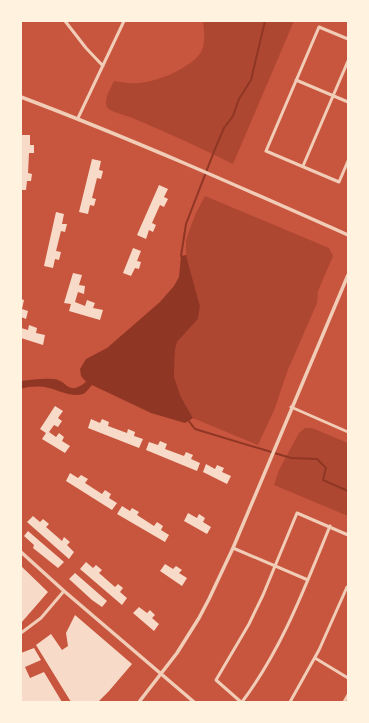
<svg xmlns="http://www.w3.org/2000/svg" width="369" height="723" viewBox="0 0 369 723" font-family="'Titillium Web',sans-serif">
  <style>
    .green { fill: #ae4732 }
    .water { fill: #8f3625 }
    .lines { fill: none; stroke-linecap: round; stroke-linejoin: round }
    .stream { stroke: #8f3625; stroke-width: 2 }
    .building { fill: #f7dbc8 }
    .minor { stroke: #f1ccb7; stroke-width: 3 }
    .tertiary { stroke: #f1ccb7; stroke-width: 3.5 }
  </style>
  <rect width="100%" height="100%" fill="#c8553d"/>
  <path class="green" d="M203,21h91l-61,143c-32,-16 -65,-31 -98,-45 -6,-3 -26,-7 -28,-12 -4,-7 4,-19 7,-26 8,1 16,3 24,2 19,-1 53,-15 63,-31 5,-9 3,-22 2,-31z
    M205,196l124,52 4,8 -15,35 -1,12 -30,69 -12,36 -17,37 -65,-27 -12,-21 -7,-20 1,-27 2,-8 21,-23 2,-13 -14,-51v-15l9,-25z
    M305,428h7l36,15v73l-74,-31 5,-15 20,-37z"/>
  <path class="water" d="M186,255l14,51 -2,13 -21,23 -2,8 -1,27 7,20 12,21 -8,5 -34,-10 -59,-28c-3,3 -6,8 -9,9 -10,4 -25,-4 -34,-6 -10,-2 -19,-2 -28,1v-8c10,-1 21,-3 32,-2 16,1 13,18 33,3l-5,-6 -1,-7 6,-10 21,-11 53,-46 14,-16 5,-9 2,-21z"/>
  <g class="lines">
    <path class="stream" d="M181,256l5,-32 29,-75 9,-21 9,-12 6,-17 12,-19 14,-59
      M188,420l7,9 96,29 26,1 9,9 -3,12 25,11"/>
  </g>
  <path class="building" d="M22,135h8v10h4v8h-5l-1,20 4,1 -1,7h-4l-1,9h-5z
    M92,159l9,2 -2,9 4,1 -2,8 -4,-1 -5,20 4,1 -2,7 -4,-1 -2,9 -9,-2z
    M159,185l9,4 -4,8 4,2 -4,8 -4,-2 -8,18 4,2 -3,7 -4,-2 -3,9 -9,-4z
    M56,212l8,2 -2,10h5l-2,8 -4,-1 -5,20 5,1 -2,8 -4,-1 -2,9 -9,-2z
    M133,248l8,3 -4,10 4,1 -2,7 -4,-1 -4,8 -8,-3z
    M73,273l9,2 -3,10 6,1 -1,8 -6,-2 -3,10 10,4 2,-6 8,3 -2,5 10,2 -3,10 -31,-9 2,-7 -7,-1z
    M21,299l3,1 -2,9 6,2 -2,8 -5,-2z
    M29,325l8,3 -1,5 9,2 -2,10 -22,-7v-10l7,2z
    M55,406l8,5 -5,7 4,3 -4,6 -4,-2 -5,7 7,5 3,-4 5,4 -2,4 8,5 -5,7 -23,-14 4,-6 -6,-4z
    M91,419l9,4 2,-4 7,3 -1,4 19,7 1,-4 7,3 -1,4 9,3 -4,9 -51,-20z
    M160,441l7,3 -2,5 19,7 2,-4 7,3 -2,4 9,4 -3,8 -51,-21 3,-8 9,3z
    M206,464l9,5 2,-4 7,3 -2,4 9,4 -4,8 -24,-12z
    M70,473l8,5 3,-3 7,4 -3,4 17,11 3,-4 6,4 -2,4 8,5 -5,7 -46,-29z
    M122,506l8,5 2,-3 7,4 -2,3 17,11 3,-4 6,4 -2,4 8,5 -4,7 -48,-28z
    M188,513l9,5 2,-4 6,4 -2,4 8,5 -4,7 -23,-13z
    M33,516l7,6 3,-3 6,5 -3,3 16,14 2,-4 6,5 -3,3 7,7 -5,7 -42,-37z
    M28,531l36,31 -6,6 -25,-20 1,-3 -10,-9z
    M86,562l7,6 3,-3 6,5 -3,3 16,14 3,-3 5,4 -3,4 7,6 -5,7 -42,-36z
    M165,564l8,5 3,-3 6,4 -3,3 8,5 -5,8 -22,-15z
    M21,566l27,26 -27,31z
    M75,573l32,28 -5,6 -10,-7 -23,-21z
    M139,607l8,6 3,-3 5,5 -3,3 7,6 -5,7 -21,-18z
    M75,615l57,49 -23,27 -11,11h-27l-35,-57 15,-11 11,16 6,-4 -2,-13z
    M34,648l7,12 -16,7 5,11 14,-6 18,30h-41v-49z"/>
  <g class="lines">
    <path class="minor" d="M65,21l21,27 17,18
      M348,39l-29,-12 -53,124 73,31 9,-21
      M296,80l52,22
      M78,118l46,-97
      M303,166l45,-105
      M291,407l57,25
      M233,548l75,32
      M21,633l20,-15 23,-27
      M315,658l33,20
      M241,702l-25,-22 33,-56 14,-29 34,-82 51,22
      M242,702c40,-53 63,-115 88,-176
      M290,702l29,-52 28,-63h1
      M344,702l4,-7"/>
    <path class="tertiary" d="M21,97c111,42 219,90 327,138
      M21,552l43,39 130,111
      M139,702l38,-49 22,-35 10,-19 24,-51 115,-273"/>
  </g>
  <rect width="369" height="723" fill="none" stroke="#fff3e0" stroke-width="44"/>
</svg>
